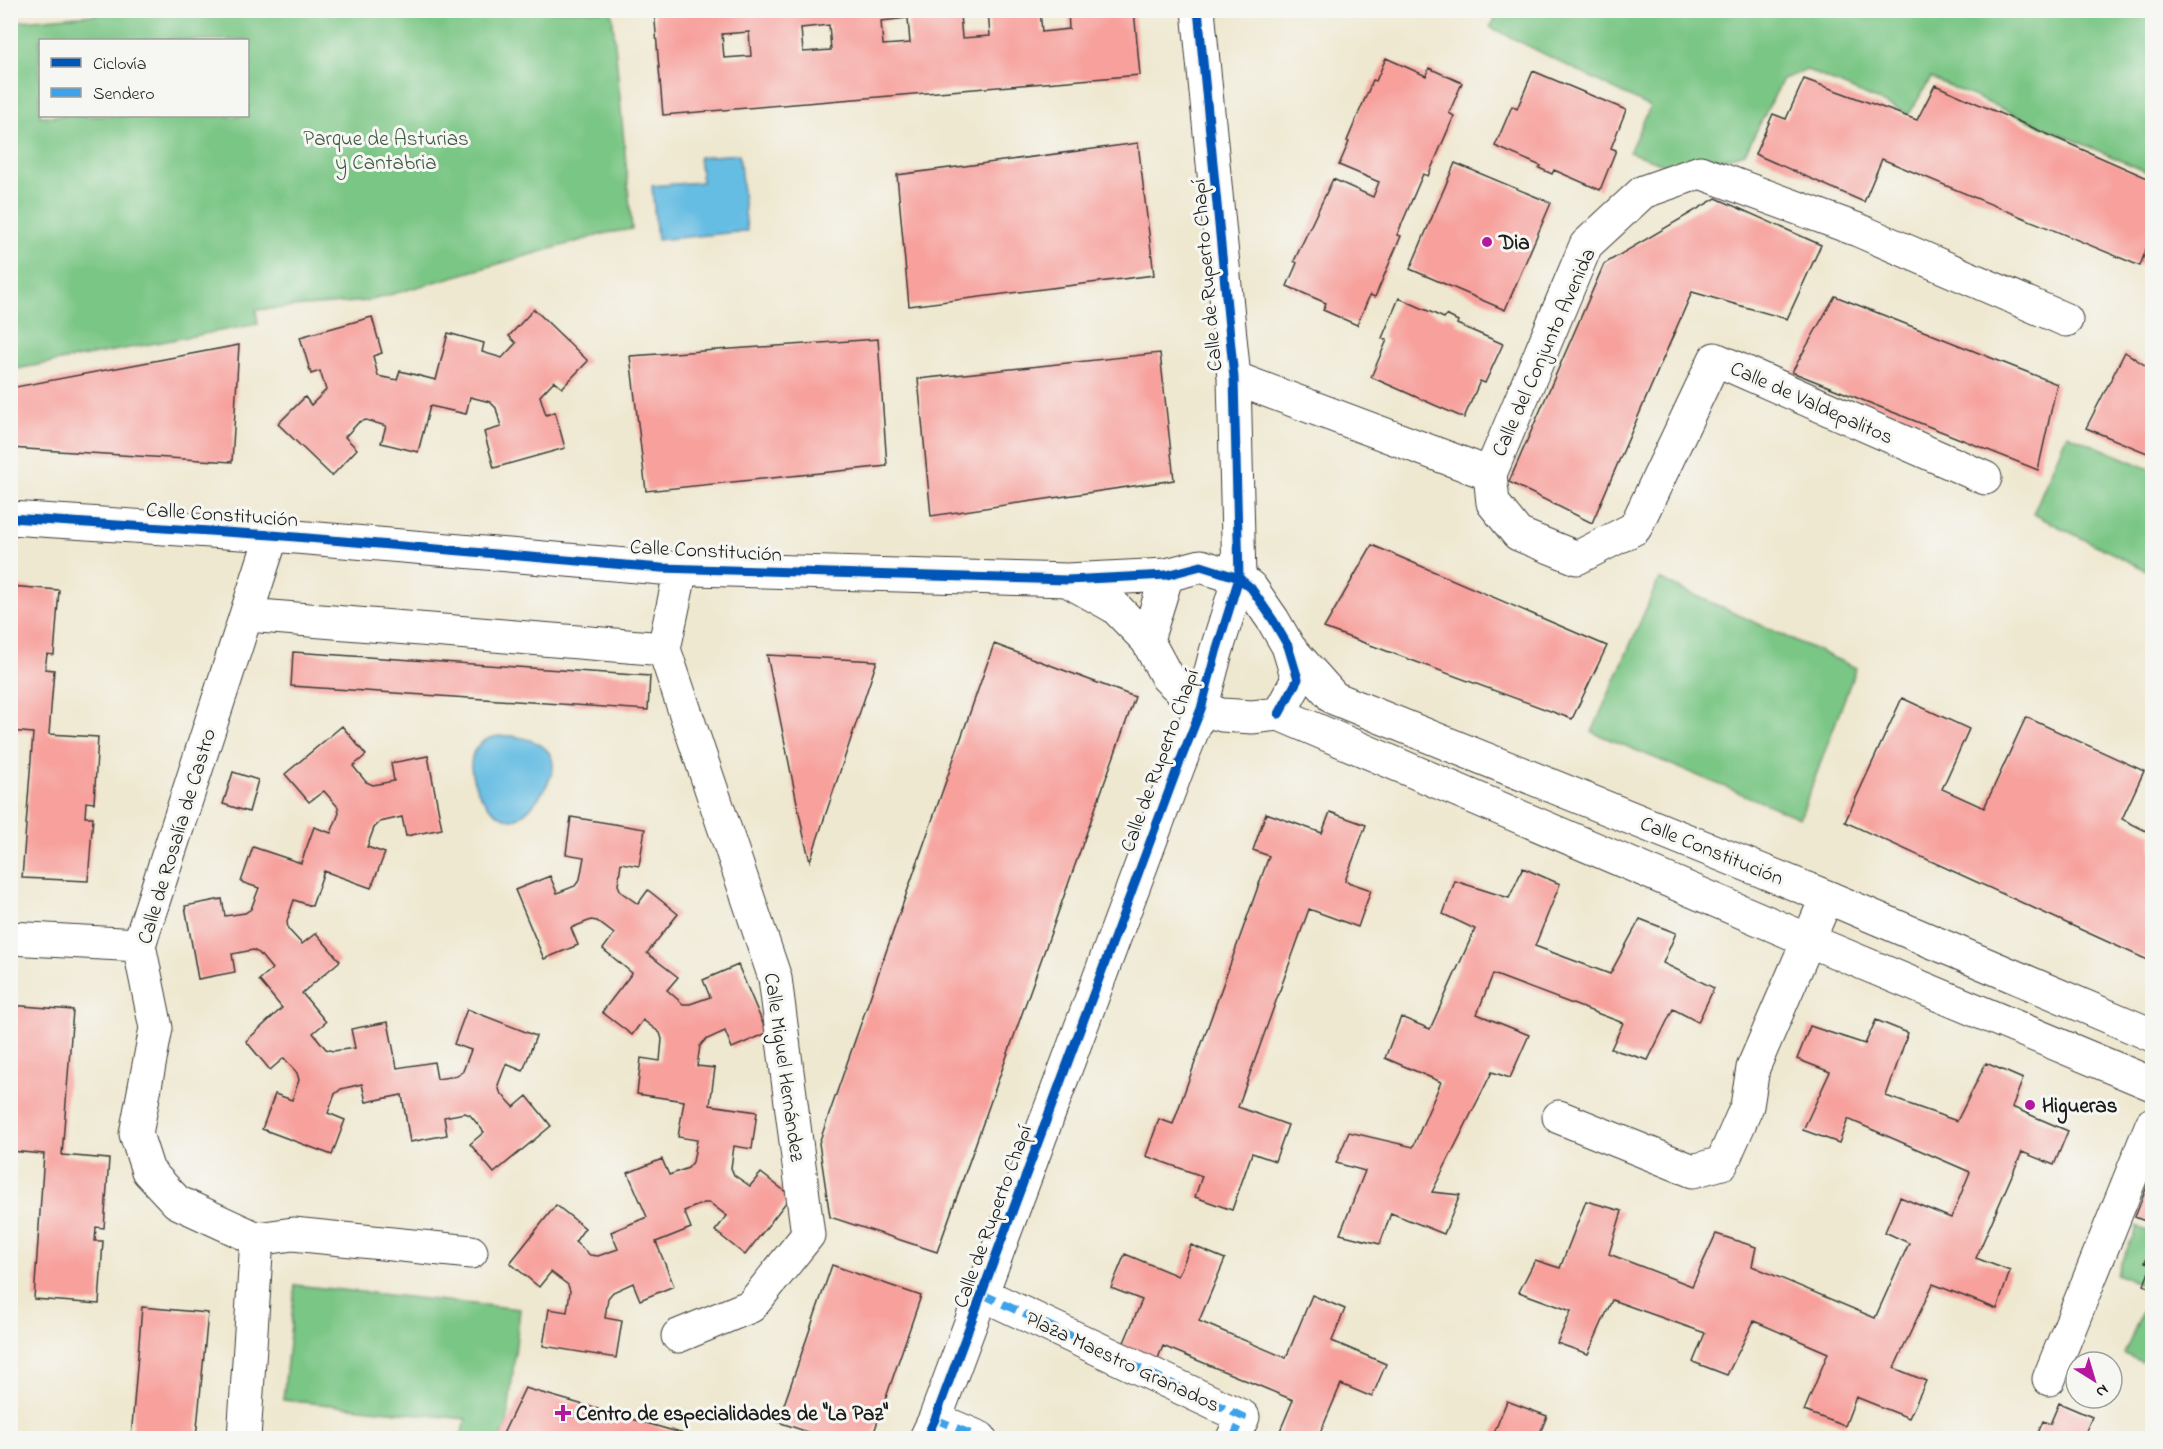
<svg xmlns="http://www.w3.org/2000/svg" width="2163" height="1449" viewBox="0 0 2163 1449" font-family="'Indie Flower',sans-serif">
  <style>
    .green { fill: #7ac685; stroke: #4b7150; stroke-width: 1.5; fill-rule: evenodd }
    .water { fill: #66bde3; stroke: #416c80; stroke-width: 1.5 }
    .building { fill: #f7a09c; fill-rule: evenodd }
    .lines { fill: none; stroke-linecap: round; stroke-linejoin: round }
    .minor-casing { stroke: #3c3b37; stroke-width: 35 }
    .minor { stroke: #fff; stroke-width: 33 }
    .quiet { stroke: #3da2ea; stroke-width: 8; stroke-dasharray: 15 8; stroke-linecap: butt }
    .cycleway-casing { stroke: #f6f6f2; stroke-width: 13 }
    .cycleway { stroke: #0057b8; stroke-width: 9 }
    .poi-dot { fill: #b5179e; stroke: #f6f6f2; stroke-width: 2 }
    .labels { text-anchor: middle; stroke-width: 6; stroke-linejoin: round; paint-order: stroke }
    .park-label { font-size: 21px; fill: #3d5841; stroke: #f6f6f2 }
    .poi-label { font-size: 21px; font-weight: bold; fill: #1c1c1c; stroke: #f6f6f2; text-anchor: start }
    .street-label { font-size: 21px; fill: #1c1c1c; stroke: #f6f6f2 }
  </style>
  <rect width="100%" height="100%" fill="#f6f6f2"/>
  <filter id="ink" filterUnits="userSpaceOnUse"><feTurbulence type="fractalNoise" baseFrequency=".0167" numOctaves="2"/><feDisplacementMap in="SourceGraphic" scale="12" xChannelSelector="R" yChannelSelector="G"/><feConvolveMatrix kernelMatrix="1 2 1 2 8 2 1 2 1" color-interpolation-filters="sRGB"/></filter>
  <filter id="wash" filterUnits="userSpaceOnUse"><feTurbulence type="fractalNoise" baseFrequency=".008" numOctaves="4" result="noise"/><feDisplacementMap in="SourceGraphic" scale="24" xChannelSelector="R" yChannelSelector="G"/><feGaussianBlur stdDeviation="1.35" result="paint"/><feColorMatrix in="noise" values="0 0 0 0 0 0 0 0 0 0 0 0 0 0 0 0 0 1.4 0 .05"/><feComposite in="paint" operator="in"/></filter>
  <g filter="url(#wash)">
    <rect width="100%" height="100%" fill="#efe8d0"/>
    <path class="green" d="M147,10l465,1 20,218 -25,4 -239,68 -112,9 2,14 -247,46v-348zM248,40v76h-208v-76z
      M1501,10l651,1v163l-221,-96 -22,36 -102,-44 -24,9 -38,74 -64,17 -52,-18 21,-45 -160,-80z
      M2067,434l85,36v103l-119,-59z
      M1659,579l197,89 -56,150 -208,-86z
      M2137,1227l15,6v9l-7,20 7,2 -8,21 -28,-11z
      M295,1285l225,24 -13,115 -7,14h-40l6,-19 -183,-19z
      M2149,1295l3,1v70l-28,-12z"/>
    <path class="water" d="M739,154l8,77 -90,9 -5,-54 50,-4 -3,-25z
      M499,736c19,-1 55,5 54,31 -1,15 -25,51 -41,52 -30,0 -68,-75 -13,-83z"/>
    <g id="blocks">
      <path class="building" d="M654,10h330v2l-24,2 2,24 28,-2 -2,-26h52l2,22 27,-3 -1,-19h66l6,65 -477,40zM908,18l2,25 -27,2 -2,-24zM829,25l2,25 -28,2 -2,-24zM749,32l2,24 -27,2 -2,-24z
        M1386,58l40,18 3,-8 33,15 -13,30 5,3 -26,60 -5,-2 -26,61 4,1 -26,61 -5,-2 -13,30 -34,-15 3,-7 -39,-17 10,-23 -3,-2 39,-82 40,18 6,-15 -40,-17 10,-23 -2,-1 10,-24 16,-37 3,1z
        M1533,71l93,39 -15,38 5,2 -16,40 -46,-20 -2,4 -13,-6 2,-2 -46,-20 17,-40 5,3z
        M1804,79l113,41 18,-35 217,95v53l-12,33 -258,-107 -18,43 -109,-48 18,-40 13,5z
        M1138,143l16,132 -245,31 -12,-131z
        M1455,163l96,40 -46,107 -95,-41z
        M1716,198l105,47 -34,74 -95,-27 -100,231 -83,-41 95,-218z
        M1835,296l222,88 -19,86 -246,-98z
        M1399,298l45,20 2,-3 12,6 -1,3 46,20 -18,39 -5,-2 -16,37 -93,-41 16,-37 -5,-2z
        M534,309l54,52 -26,27 -8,-7 -14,15 6,19 9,-3 10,36 -71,20 -10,-36 17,-5 -5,-19 -6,-6 -20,-5 -4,17 -36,-8 -12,46 -37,-9 5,-17 -20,-6 -7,2 -14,15 12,12 -25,27 -54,-52 27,-27 6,8 15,-15 -6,-19 -9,3 -11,-37 72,-20 10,36 -9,3 5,20 19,4 3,-9 36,9 12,-47 36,10 -2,9 20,6 14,-15 -7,-7z
        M878,339l9,127 -241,25 -16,-135z
        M239,345l-7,117 -222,-14v-60z
        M2125,352l27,18v85l-66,-27z
        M1160,353l14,127 -243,36 -13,-137z
        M1372,545l235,101 -35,73 -248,-91z
        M10,586l49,4 -5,65 -7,-1 -2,15 9,1 -5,64 49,3 -4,66 -8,-1 -1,15h8l-5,64 -66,-3 11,-145 -23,-2z
        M994,644l141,53 -198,555 -107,-35 -11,-74z
        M293,652l357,24 -2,34 -357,-24z
        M767,655l110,6 -67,200 -5,-19z
        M1902,698l67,31 -27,60 42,19 42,-91 118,54 -22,48 30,15v128l-307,-140z
        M342,726l24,29 -13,11 13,16 7,3 21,-4 -3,-18 37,-7 14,73 -36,7 -4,-19 -22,5 -6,6 -7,19 18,6 -14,35 -47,-17 -12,35 -18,-6 -7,21 1,8 14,15 14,-11 24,28 -38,32 24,29 -13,11 13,16 7,2 22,-3 -4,-19 37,-7 9,46 37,-6 3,17 20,-3 6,-5 8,-21 -17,-6 13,-35 69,27 -13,35 -17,-7 -8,21 2,7 14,15 13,-11 24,30 -57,47 -24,-29 14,-12 -14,-17 -5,-2 -21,4 3,18 -37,7 -8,-47 -36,7 -4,-18 -21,5 -6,5 -7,19 17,7 -13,35 -70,-26 13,-35 17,6 7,-20 -2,-7 -13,-15 -14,12 -24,-29 36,-33 -23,-28 13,-11 -13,-16 -6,-3 -21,4 3,18 -37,7 -13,-73 37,-7 3,17 20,-3 6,-4 8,-21 -18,-6 12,-35 48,16 13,-36 17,6 8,-20 -1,-6 -14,-16 -15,11 -24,-28z
        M233,772l25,8 -9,32 -26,-8z
        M1330,812l36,13 -21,56 26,9 -13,37 -49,-18 -71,198 50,18 -13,36 -23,-8 -20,57 -37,-13 7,-21 -56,-20 13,-37 14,5 96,-268 -16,-6 13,-37 56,20z
        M571,817l74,12 -6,37 -18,-3 -3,22 3,7 17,12 10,-14 30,24 -31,39 31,24 -11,13 16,14h7l20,-7 -7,-17 35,-15 29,68 -35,15 -7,-17 -20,9 -5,6 -3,20 18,2 -5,37 47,7 -5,37 -18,-3 -3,22 3,7 16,11 11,-13 30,23 -46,59 -30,-24 12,-15 -17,-13h-6l-20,8 7,17 -35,14 18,44 -34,14 -7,-17 -20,9 -5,6 -3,20 17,3 -6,37 -73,-12 6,-37 18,3 3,-21 -2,-6 -17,-13 -12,15 -29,-24 46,-58 29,23 -10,14 15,13 8,1 20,-7 -7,-17 36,-15 -19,-44 34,-14 7,16 19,-7 5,-6 4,-22 -19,-3 6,-36 -47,-7 4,-36 19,3 2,-22 -2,-6 -17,-13 -11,15 -30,-23 30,-39 -29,-24 11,-15 -17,-13 -6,-1 -20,8 7,17 -34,14 -29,-69 35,-14 7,17 18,-7 5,-7 4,-22 -18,-3z
        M1523,868l37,16 -25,62 75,28 30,-55 36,14 -13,30 51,25 -16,34 -25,-13 -25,51 -37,-11 12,-26 -130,-49 -16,40 52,21 -19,43 -18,-6 -60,120 28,3 -16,39 -53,-21 -11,31 -40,-10 25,-63 -29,-8 13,-31 64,15 28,-65 -56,-24 16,-41 29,12 45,-100 -32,-15 12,-33 54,17z
        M10,1005l63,5 -11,145 47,4 -5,69 -8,-1 -1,14h8l-4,63 -65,-5 10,-145 -34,-3z
        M1876,1020l32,13 -22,63 71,25 29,-58 37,16 -11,28 56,24 -14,34 -32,-13 -46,106 34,13 -13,38 -64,-25 -39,84 32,13 -17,37 -53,-21 -11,29 -41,-15 24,-58 -74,-32 -27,54 -34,-13 12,-29 -93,-33 -24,54 -31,-11 14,-32 -52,-19 16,-32 25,8 26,-67 36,10 -13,43 83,32 24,-52 40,13 -4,19 123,52 34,-75 -24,-11 15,-35 51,21 19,-46 -122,-53 -9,24 -36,-13 27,-58 -33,-13 13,-33 55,18z
        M2148,1184l4,2v38l-17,-7z
        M2152,1243v46l-8,-4 8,-21 -7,-2z
        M1191,1245l34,14 -26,62 87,37 26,-63 33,14 -13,32 54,23 -14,33 -31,-13 -23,54h-41l16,-38 -130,-54 -9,22 -35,-14 23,-54 -31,-12 14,-34 53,22z
        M832,1265l89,31 -49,142h-46l-48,-16z
        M142,1307l66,6 -12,125h-65z
        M525,1388l173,50h-197z
        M1507,1401l40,15 -9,22h-46z
        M2059,1403l33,14 -9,21h-47l7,-17 7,3z"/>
    </g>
  </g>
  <g filter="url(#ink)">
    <use href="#blocks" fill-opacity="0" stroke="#3c3b37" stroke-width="1.5"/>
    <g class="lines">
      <defs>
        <path id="minor" d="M1234,378l256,96 3,29 25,31 59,24 58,-30 80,-169 270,119
          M1490,474l96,-229 57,-53 57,-20 158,58 208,90
          M10,518l262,17 389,33 406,12 100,-5 34,-9 38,12 12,10 22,32 15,26 10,33 -19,35
          M1067,580l48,27 32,33 20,37 34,32 21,6 30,2 27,-3 529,226 344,144
          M247,615l417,34
          M1147,640l20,-65
          M1291,650l43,48 493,199 325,138
          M10,938l129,7
          M1559,1117l134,54 29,-8 25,-57 6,-38 74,-171
          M257,1239l36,-5 178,18
          M982,1294l261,123 -10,21
          M678,1336l73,-30 57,-71 -33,-257 -111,-329 17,-80
          M2049,1379l103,-255
          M935,1419l45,19
          M244,1438l13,-199 -80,-37 -29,-31 -12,-37 20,-106 -17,-83 133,-410
          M926,1438l9,-19 244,-655 22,-55 15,-57 23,-74 -5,-200 -36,-368"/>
      </defs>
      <use href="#minor" class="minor-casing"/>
      <use href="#minor" class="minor"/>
      <path class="quiet" d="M982,1294l261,123 -10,21
        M935,1419l45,19"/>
      <defs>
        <path id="cycleway" d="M10,518l262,17 389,33 406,12 100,-5 34,-9 38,12 12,10 22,32 15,26 10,33 -19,35
          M926,1438l9,-19 244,-655 22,-55 15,-57 23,-74 -5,-200 -36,-368"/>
      </defs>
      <use href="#cycleway" class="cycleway-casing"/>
      <use href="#cycleway" class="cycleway"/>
    </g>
  </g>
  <g class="poi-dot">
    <circle cx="1487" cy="242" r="6"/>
    <circle cx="2030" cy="1105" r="6"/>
    <path d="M560 1404h6v6h6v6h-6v6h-6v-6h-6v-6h6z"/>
  </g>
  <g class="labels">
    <g class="park-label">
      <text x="386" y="145">Parque de Asturias<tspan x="386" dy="24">y Cantabria</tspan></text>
    </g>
    <g class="poi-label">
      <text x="1499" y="249">Dia</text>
      <text x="2042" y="1112">Higueras</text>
      <text x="576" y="1420">Centro de especialidades de "La Paz"</text>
    </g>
    <g class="street-label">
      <text transform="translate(1206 275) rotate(-95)" y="7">Calle de Ruperto Chapí</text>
      <text transform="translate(1543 352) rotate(-66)" y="7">Calle del Conjunto Avenida</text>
      <text transform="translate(1812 402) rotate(24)" y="7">Calle de Valdepalitos</text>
      <text transform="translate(222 514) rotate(4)" y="7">Calle Constitución</text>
      <text transform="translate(706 550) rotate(3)" y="7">Calle Constitución</text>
      <text transform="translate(1159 760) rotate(-70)" y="7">Calle de Ruperto Chapí</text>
      <text transform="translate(176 836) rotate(-73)" y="7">Calle de Rosalía de Castro</text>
      <text transform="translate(1712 850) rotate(22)" y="7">Calle Constitución</text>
      <text transform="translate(785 1067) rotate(82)" y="7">Calle Miguel Hernández</text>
      <text transform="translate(992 1216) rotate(-70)" y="7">Calle de Ruperto Chapí</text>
      <text transform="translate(1123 1361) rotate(25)" y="7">Plaza Maestro Granados</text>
    </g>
  </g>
  <rect width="2163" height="1449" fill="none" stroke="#f6f6f2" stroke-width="36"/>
  <rect x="39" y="39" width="210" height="78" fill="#f6f6f2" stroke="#9f9f9c" stroke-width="1.5"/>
  <rect x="51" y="58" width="30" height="9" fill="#0057b8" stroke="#9f9f9c" stroke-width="1.5"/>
  <text x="93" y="69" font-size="18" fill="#1c1c1c">Ciclovía</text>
  <rect x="51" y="88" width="30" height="9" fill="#3da2ea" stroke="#9f9f9c" stroke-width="1.5"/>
  <text x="93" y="99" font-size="18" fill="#1c1c1c">Sendero</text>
  <g transform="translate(2094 1380) rotate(143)"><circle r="28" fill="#f6f6f2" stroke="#9f9f9c" stroke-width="1.5"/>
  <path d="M0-4.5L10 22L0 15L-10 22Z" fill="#b5179e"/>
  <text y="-9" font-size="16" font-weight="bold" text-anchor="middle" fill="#1c1c1c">N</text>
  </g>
</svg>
